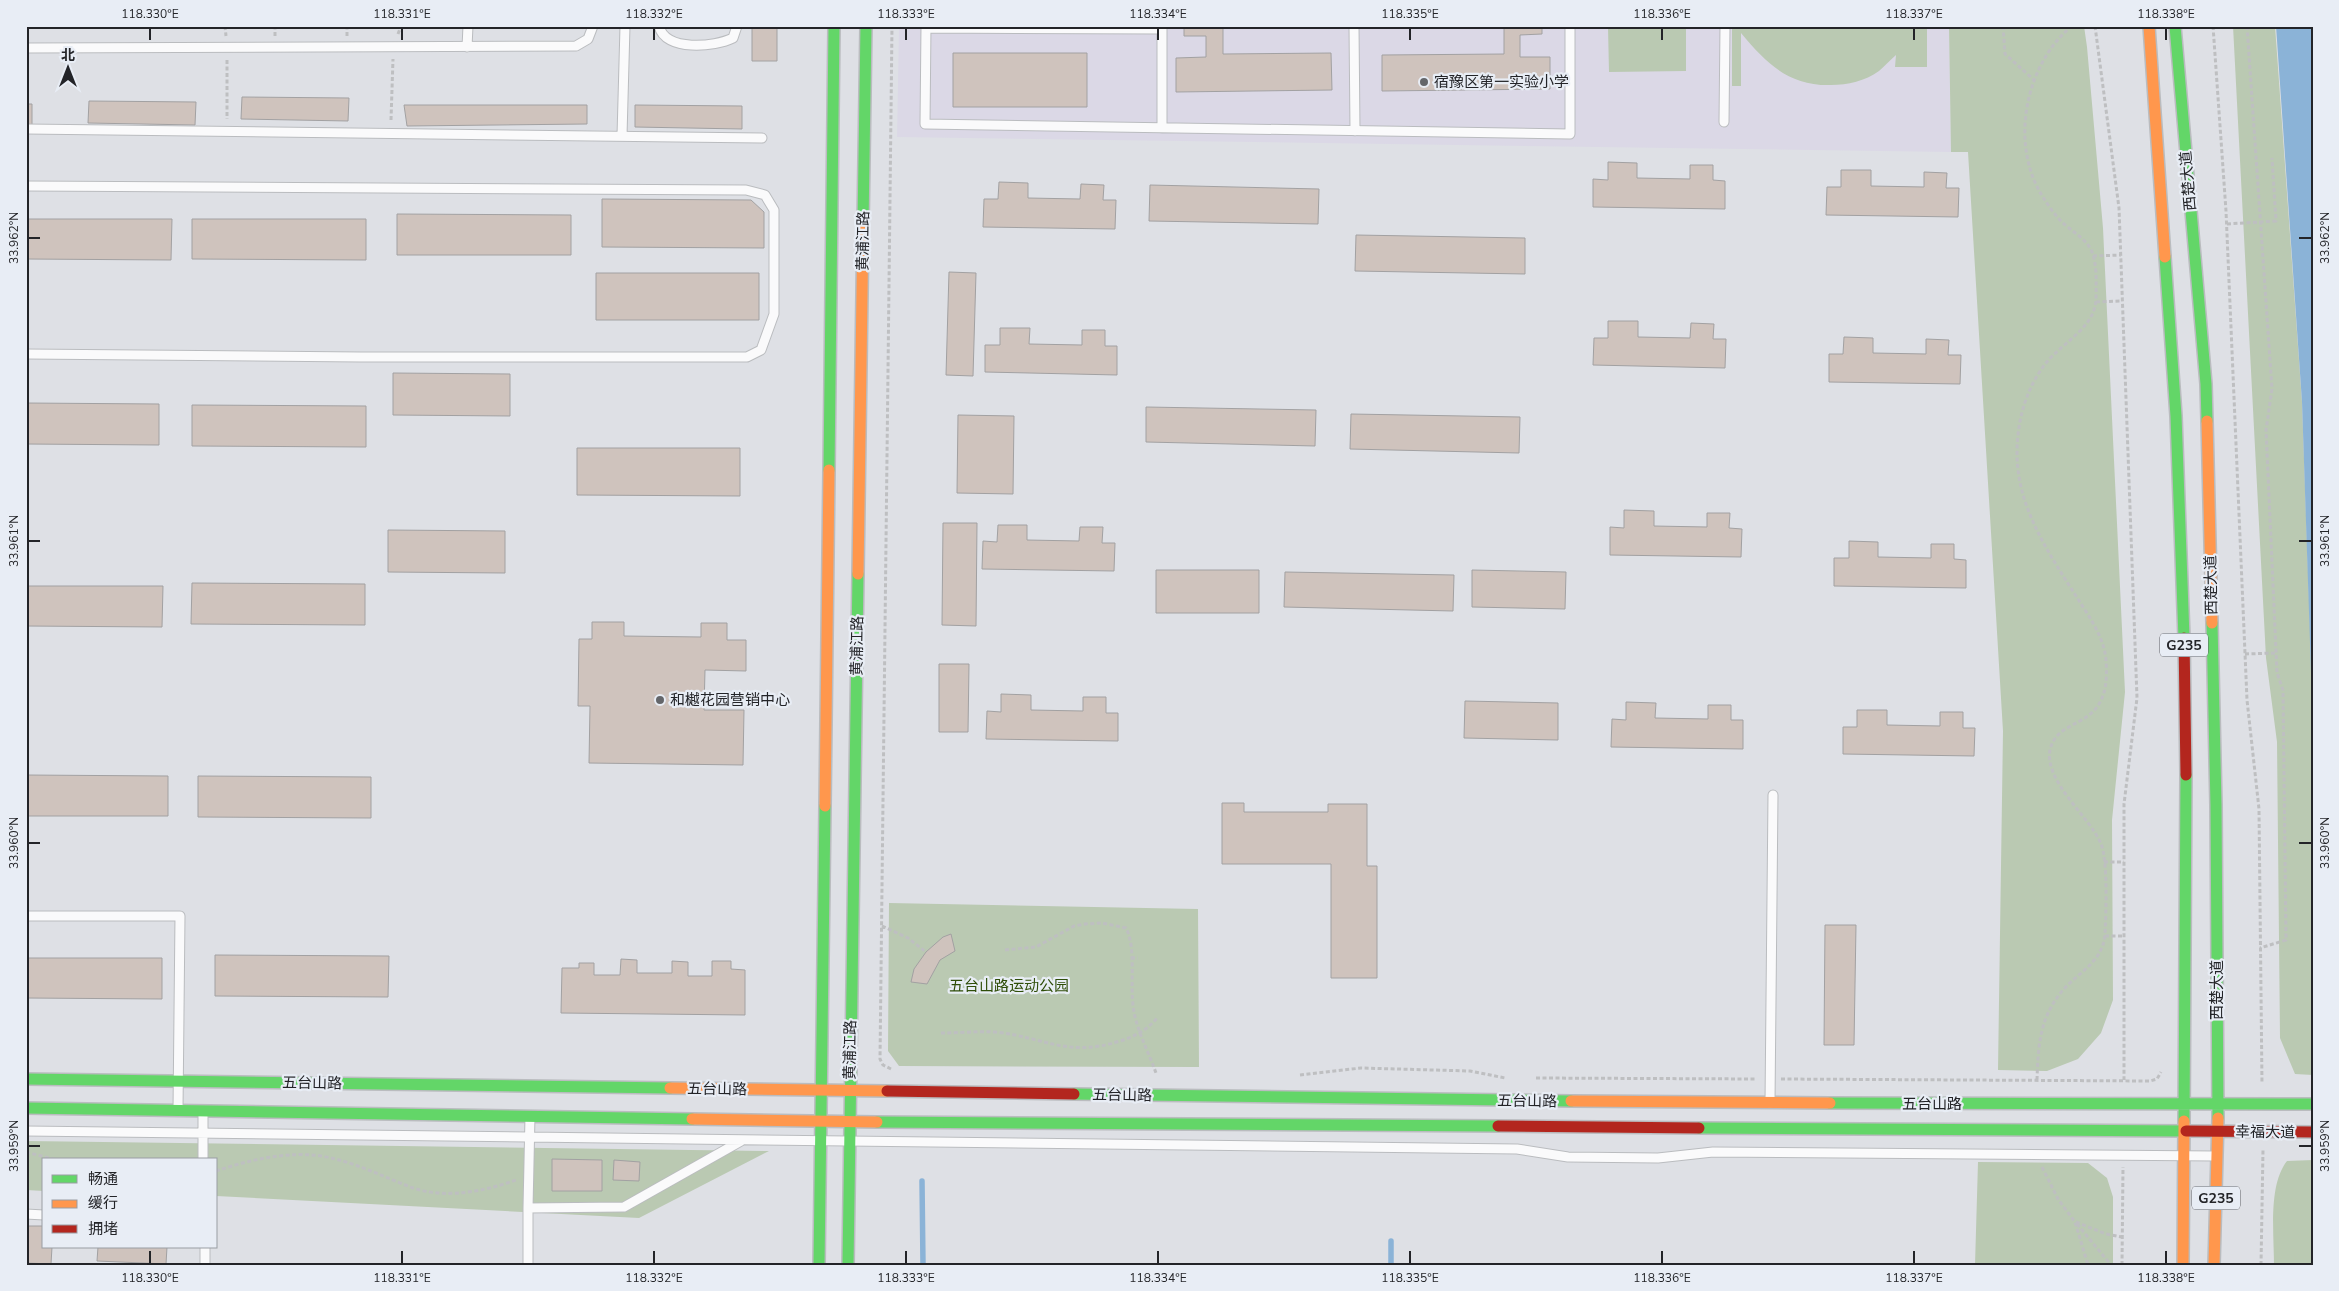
<svg xmlns="http://www.w3.org/2000/svg" width="2339" height="1291" viewBox="0 0 2339 1291" font-family="'Nunito Sans','Noto Sans SC',sans-serif">
  <style>
    .education { fill: #dbd8e6 }
    .green { fill: #bac9b2 }
    .water { fill: #8bb3d7 }
    .lines { fill: none; stroke-linecap: round; stroke-linejoin: round }
    .stream { stroke: #8bb3d7; stroke-width: 5.5 }
    .building { fill: #cfc3bd; stroke: #a2a1a2 }
    .lane-casing { stroke: #babcbf; stroke-width: 11 }
    .fast-casing { stroke: #babcbf; stroke-width: 14 }
    .slow-casing { stroke: #babcbf; stroke-width: 14 }
    .jam-casing { stroke: #babcbf; stroke-width: 14 }
    .path { stroke: #bebfc1; stroke-width: 3; stroke-dasharray: 4 2.5; stroke-linecap: butt }
    .lane { stroke: #fafafb; stroke-width: 9 }
    .fast { stroke: #63d668; stroke-width: 11 }
    .slow { stroke: #ff974d; stroke-width: 11 }
    .jam { stroke: #b3261e; stroke-width: 11 }
    .ticks { fill: none; stroke: #232428; stroke-width: 2 }
    .poi-dot { fill: #64666a; stroke: #e8edf5; stroke-width: 2 }
    .labels { text-anchor: middle; stroke-width: 4.5; stroke-linejoin: round; paint-order: stroke }
    .shield { fill: #e8edf5; stroke: #5e6066; stroke-width: 1 }
    .shield-label { font-size: 14px; font-weight: bold; fill: #232428 }
    .poi-label { font-size: 15px; fill: #232428; stroke: #e8edf5; text-anchor: start }
    .street-label { font-size: 15px; fill: #232428; stroke: #e8edf5 }
    .park-label { font-size: 15px; fill: #2f4e09; stroke: #e8edf5 }
    .neatline { fill: none; stroke: #232428; stroke-width: 2 }
    .ticks-label { font-size: 12px; text-anchor: middle; fill: #232428 }
  </style>
  <rect width="100%" height="100%" fill="#dee0e5"/>
  <path class="education" d="M899,26h1050l2,126 -1054,-15z"/>
  <path class="green" d="M1686,26v45l-77,1 -1,-45z
    M1732,26h195v41h-32l1,-12c-6,5 -11,11 -17,16 -14,10 -31,14 -48,14 -42,1 -64,-21 -90,-52v53h-9z
    M1949,26h135l3,21 16,181 22,464 -13,128 1,180 -12,33 -23,26 -31,12 -49,-1 5,-339 -35,-579h-17z
    M2233,26h42l27,376 10,284 1,389 -18,-1 -15,-36 -3,-296 -11,-84z
    M889,903l309,6 1,158 -300,-1 -11,-15z
    M26,1141l743,10 -130,67 -423,-22v-36h-172v31l-18,-1z
    M2313,1160l-1,105h-38c0,-31 -6,-80 13,-104z
    M1978,1162l110,1 19,15 6,19v68h-138z"/>
  <path class="water" d="M2276,26h37v707l-11,-331z"/>
  <g class="lines">
    <path class="stream" d="M922,1181l1,84
      M1391,1265v-24"/>
  </g>
  <path class="building" d="M752,26h25v35h-25z
    M1184,26h39v28l108,-1 1,37 -156,2v-34l30,-1v-21h-22z
    M1504,26h38v8l-22,1v22h30v32l-168,2v-36l122,-1z
    M953,53h134v54h-134z
    M242,97l107,1 -1,23 -107,-2z
    M89,101l107,1 -1,23 -107,-2z
    M26,104h6v22h-6z
    M404,105h183v19l-180,2z
    M635,105l107,1v23l-107,-2z
    M1608,162l29,1v15l53,1v-14h23v15l12,1v28l-132,-2v-28l15,1z
    M1841,170h30v16l53,1v-15l23,1 -1,15h13l-1,29 -132,-2 1,-28h14z
    M999,182l29,1v15l52,1 1,-15 23,1 -1,15h13l-1,29 -132,-2 1,-28h14z
    M1150,185l169,4 -1,35 -169,-3z
    M602,199l149,1 13,12v36l-162,-1z
    M397,214l174,1v40h-174z
    M26,219h146l-1,41 -145,-1z
    M192,219h174v41l-174,-1z
    M1356,235l169,3v36l-170,-3z
    M949,272l27,1 -3,103 -27,-1z
    M596,273h163v47h-163z
    M1608,321h30v16l52,1 1,-15 23,1 -1,15h13l-1,29 -132,-3 1,-27h14z
    M1000,328h30l-1,16 53,1v-15h23v16h12v29l-132,-3v-27h15z
    M1844,337l29,1v15l53,1v-15l23,1 -1,15h13l-1,29 -131,-2v-28h14z
    M393,373l117,1v42l-117,-1z
    M26,403l133,1v41l-133,-1z
    M192,405l174,1v41l-174,-1z
    M1146,407l170,3 -1,36 -169,-4z
    M1351,414l169,3 -1,36 -169,-4z
    M958,415l56,1 -1,78 -56,-1z
    M577,448h163v48l-163,-1z
    M1624,510l30,1v15l53,1v-14h23l-1,15 13,1 -1,28 -131,-2v-28l14,1z
    M943,523h34l-1,103 -34,-1z
    M998,525h29v15l52,1 1,-14h23l-1,16h13l-1,28 -132,-2 1,-28 14,1z
    M388,530l117,1v42l-117,-1z
    M1849,541l29,1v15l53,1v-14h23v15l12,1v28l-132,-2v-28h15z
    M1156,570h103v43h-103z
    M1472,570l94,2 -1,37 -93,-2z
    M1285,572l169,3 -1,36 -169,-4z
    M192,583l173,1v41l-174,-1z
    M26,586h137l-1,41 -136,-1z
    M592,622h32v14l77,1v-14h26v17h19v31l-41,-1 -1,40h40l-1,55 -154,-2 1,-57h-12l1,-67h13z
    M939,664h30l-1,68h-29z
    M1001,694l30,1v15l52,1v-14h23v16h12v28l-132,-2 1,-28 14,1z
    M1465,701l93,2v37l-94,-2z
    M1626,702l30,1 -1,15 53,1v-14h23v15h12v29l-132,-2 1,-28 14,1z
    M1857,710h30v15l53,1v-14h23v16h12l-1,28 -131,-2v-27h14z
    M26,775l142,1v40h-142z
    M198,776l173,1v41l-173,-1z
    M1222,803h22v9h84v-8h39v62h10v112h-46v-114h-109z
    M1825,925h31l-2,120h-30z
    M951,934l4,17 -15,9 -13,24 -16,-2 3,-13 12,-17 17,-15z
    M215,955l174,1 -1,41 -173,-1z
    M26,958h136v41l-136,-1z
    M621,959l16,1v13h35v-12l16,1v14h24v-15h19v8l14,1v45l-184,-2 1,-45h17v-5h15v12h26z
    M552,1159l50,1v31h-50z
    M614,1160l26,2 -1,19 -26,-1z
    M26,1226h18v21h8l-1,17 -25,-1z
    M98,1247h69l-1,17 -69,-3z"/>
  <g class="lines">
    <defs>
      <path id="lane" d="M659,26c6,26 56,21 74,12l4,-12
        M926,26l-1,98 645,10v-108
        M1354,26l1,105
        M926,28l236,1
        M467,47l1,-21
        M26,48l550,-2 12,-7 5,-13
        M1724,122l1,-96
        M1162,128v-102
        M26,129l736,9
        M622,136l3,-110
        M26,186l720,4 19,5 9,15v104l-13,36 -14,7h-386l-335,-3
        M26,916h154l-2,194
        M1770,1103l3,-308
        M203,1113v47
        M530,1116l-2,92 96,-1 117,-66
        M26,1131l1491,18 51,8 90,1 55,-6 502,4
        M528,1208v57
        M26,1214l18,1
        M205,1247v18"/>
      <path id="fast" d="M2175,26l31,358 1,37
        M863,224l3,-198
        M2165,257l11,159 8,222
        M829,470l5,-444
        M2212,623l4,182 2,313
        M26,1079l644,9
        M1074,1094l497,7
        M1830,1103l483,1
        M26,1108l666,11
        M2184,1121l2,-346
        M877,1122l621,4
        M1699,1128l487,3
        M819,1265l6,-459
        M848,1265l10,-691"/>
      <path id="slow" d="M2149,26l16,231
        M2207,421l5,202
        M858,574l5,-350
        M825,806l4,-336
        M670,1088l217,3
        M1571,1101l259,2
        M692,1119l185,3
        M2183,1265l1,-144
        M2214,1265l4,-147"/>
      <path id="jam" d="M2184,638l2,137
        M887,1091l187,3
        M1498,1126l201,2
        M2186,1131l127,1"/>
    </defs>
    <use href="#lane" class="lane-casing"/>
    <use href="#fast" class="fast-casing"/>
    <use href="#slow" class="slow-casing"/>
    <use href="#jam" class="jam-casing"/>
    <path class="path" d="M225,26l1,10
      M2003,26l2,28 29,26
      M2095,26l24,182 18,490 -13,106v276
      M2213,26l13,185 21,489 12,109 3,275
      M2247,26l25,363 -6,41 11,243 6,17 3,250 -26,8
      M398,34l3,-8
      M275,36v-10
      M347,36v-10
      M227,60v59
      M391,120l2,-61
      M2227,224l49,-3 -4,-63
      M2093,256l28,-1
      M2096,302l26,-1
      M2245,654l31,-1
      M2104,862h20
      M882,926l26,12 18,14
      M2105,936h19
      M1005,950l31,-3 38,-21 11,-2 17,-1 24,5c11,21 3,59 8,84 4,21 15,41 22,61
      M1131,958h7
      M941,1033c17,0 36,-2 54,-1 49,5 72,26 125,9 16,-5 27,-11 38,-24
      M891,1069l-8,-4 -3,-6 12,-1033
      M1300,1075l61,-7 109,3 35,7
      M1536,1078l221,1
      M1781,1079l369,2 7,-2 4,-7
      M2037,1080c1,-31 2,-59 22,-85 16,-22 44,-31 46,-61 1,-19 3,-75 -4,-90 -10,-26 -57,-62 -51,-94 8,-37 62,-16 56,-89 -1,-23 -18,-46 -30,-65 -28,-44 -59,-89 -59,-143 0,-32 9,-65 29,-90 17,-21 50,-36 50,-65 0,-15 2,-41 -8,-53 -7,-9 -19,-16 -27,-24 -7,-7 -13,-16 -18,-24 -34,-52 -18,-133 29,-171
      M26,1152l31,8
      M2042,1167l16,32 17,23 13,43
      M216,1171c33,-11 71,-20 105,-15 31,5 58,19 87,30 34,14 74,6 108,-6
      M2076,1222l30,12 16,3
      M2077,1224l34,41
      M2122,1265l1,-98
      M2261,1265l2,-115"/>
    <use href="#lane" class="lane"/>
    <use href="#fast" class="fast"/>
    <use href="#slow" class="slow"/>
    <use href="#jam" class="jam"/>
  </g>
  <path class="ticks" d="M150,28v12M402,28v12M654,28v12M906,28v12M1158,28v12M1410,28v12M1662,28v12M1914,28v12M2166,28v12M28,238h12M2299,238h13M28,541h12M2299,541h13M28,843h12M2299,843h13M28,1146h12M2299,1146h13M150,1251v13M402,1251v13M654,1251v13M906,1251v13M1158,1251v13M1410,1251v13M1662,1251v13M1914,1251v13M2166,1251v13"/>
  <g class="poi-dot">
    <circle cx="1424" cy="82" r="5"/>
    <circle cx="660" cy="700" r="5"/>
  </g>
  <g class="labels">
    <g class="shield">
      <rect x="2160" y="633.5" width="48" height="23" rx="4"/>
      <rect x="2192" y="1186.5" width="48" height="23" rx="4"/>
    </g>
    <g class="shield-label">
      <text x="2184" y="650">G235</text>
      <text x="2216" y="1203">G235</text>
    </g>
    <g class="poi-label">
      <text x="1434" y="87">宿豫区第一实验小学</text>
      <text x="670" y="705">和樾花园营销中心</text>
    </g>
    <g class="street-label">
      <text transform="translate(2188 181) rotate(-95)" y="5">西楚大道</text>
      <text transform="translate(863 241) rotate(-89)" y="5">黄浦江路</text>
      <text transform="translate(2211 585) rotate(-91)" y="5">西楚大道</text>
      <text transform="translate(857 646) rotate(-89)" y="5">黄浦江路</text>
      <text transform="translate(2217 990) rotate(-90)" y="5">西楚大道</text>
      <text transform="translate(850 1050) rotate(-89)" y="5">黄浦江路</text>
      <text transform="translate(312 1083) rotate(1)" y="5">五台山路</text>
      <text transform="translate(717 1089) rotate(1)" y="5">五台山路</text>
      <text transform="translate(1122 1095) rotate(1)" y="5">五台山路</text>
      <text transform="translate(1527 1101) rotate(1)" y="5">五台山路</text>
      <text x="1932" y="1109">五台山路</text>
      <text transform="translate(2265 1132) rotate(1)" y="5">幸福大道</text>
    </g>
    <g class="park-label">
      <text x="1009" y="991">五台山路运动公园</text>
    </g>
  </g>
  <rect width="2339" height="1291" fill="none" stroke="#e8edf5" stroke-width="55"/>
  <rect x="42" y="1158" width="175" height="90" fill="#e8edf5" stroke="#999da3"/>
  <rect x="52" y="1175" width="25" height="8" fill="#63d668" stroke="#999da3"/>
  <text x="88" y="1184" font-size="15" fill="#232428">畅通</text>
  <rect x="52" y="1200" width="25" height="8" fill="#ff974d" stroke="#999da3"/>
  <text x="88" y="1208" font-size="15" fill="#232428">缓行</text>
  <rect x="52" y="1225" width="25" height="8" fill="#b3261e" stroke="#999da3"/>
  <text x="88" y="1234" font-size="15" fill="#232428">拥堵</text>
  <g transform="translate(68 68)" stroke="#e8edf5" stroke-width="4" paint-order="stroke">
  <path d="M0-4L9 19L0 12L-9 19Z" fill="#232428"/>
  <text y="-8" font-size="14" font-weight="bold" text-anchor="middle" fill="#232428">北</text>
  </g>
  <rect x="28" y="28" width="2284" height="1236" class="neatline"/>
  <g class="ticks-label">
    <text x="150" y="18">118.330°E</text>
    <text x="402" y="18">118.331°E</text>
    <text x="654" y="18">118.332°E</text>
    <text x="906" y="18">118.333°E</text>
    <text x="1158" y="18">118.334°E</text>
    <text x="1410" y="18">118.335°E</text>
    <text x="1662" y="18">118.336°E</text>
    <text x="1914" y="18">118.337°E</text>
    <text x="2166" y="18">118.338°E</text>
    <text transform="translate(14 238) rotate(-90)" y="4">33.962°N</text>
    <text transform="translate(2325 238) rotate(-90)" y="4">33.962°N</text>
    <text transform="translate(14 541) rotate(-90)" y="4">33.961°N</text>
    <text transform="translate(2325 541) rotate(-90)" y="4">33.961°N</text>
    <text transform="translate(14 843) rotate(-90)" y="4">33.960°N</text>
    <text transform="translate(2325 843) rotate(-90)" y="4">33.960°N</text>
    <text transform="translate(14 1146) rotate(-90)" y="4">33.959°N</text>
    <text transform="translate(2325 1146) rotate(-90)" y="4">33.959°N</text>
    <text x="150" y="1282">118.330°E</text>
    <text x="402" y="1282">118.331°E</text>
    <text x="654" y="1282">118.332°E</text>
    <text x="906" y="1282">118.333°E</text>
    <text x="1158" y="1282">118.334°E</text>
    <text x="1410" y="1282">118.335°E</text>
    <text x="1662" y="1282">118.336°E</text>
    <text x="1914" y="1282">118.337°E</text>
    <text x="2166" y="1282">118.338°E</text>
  </g>
</svg>
